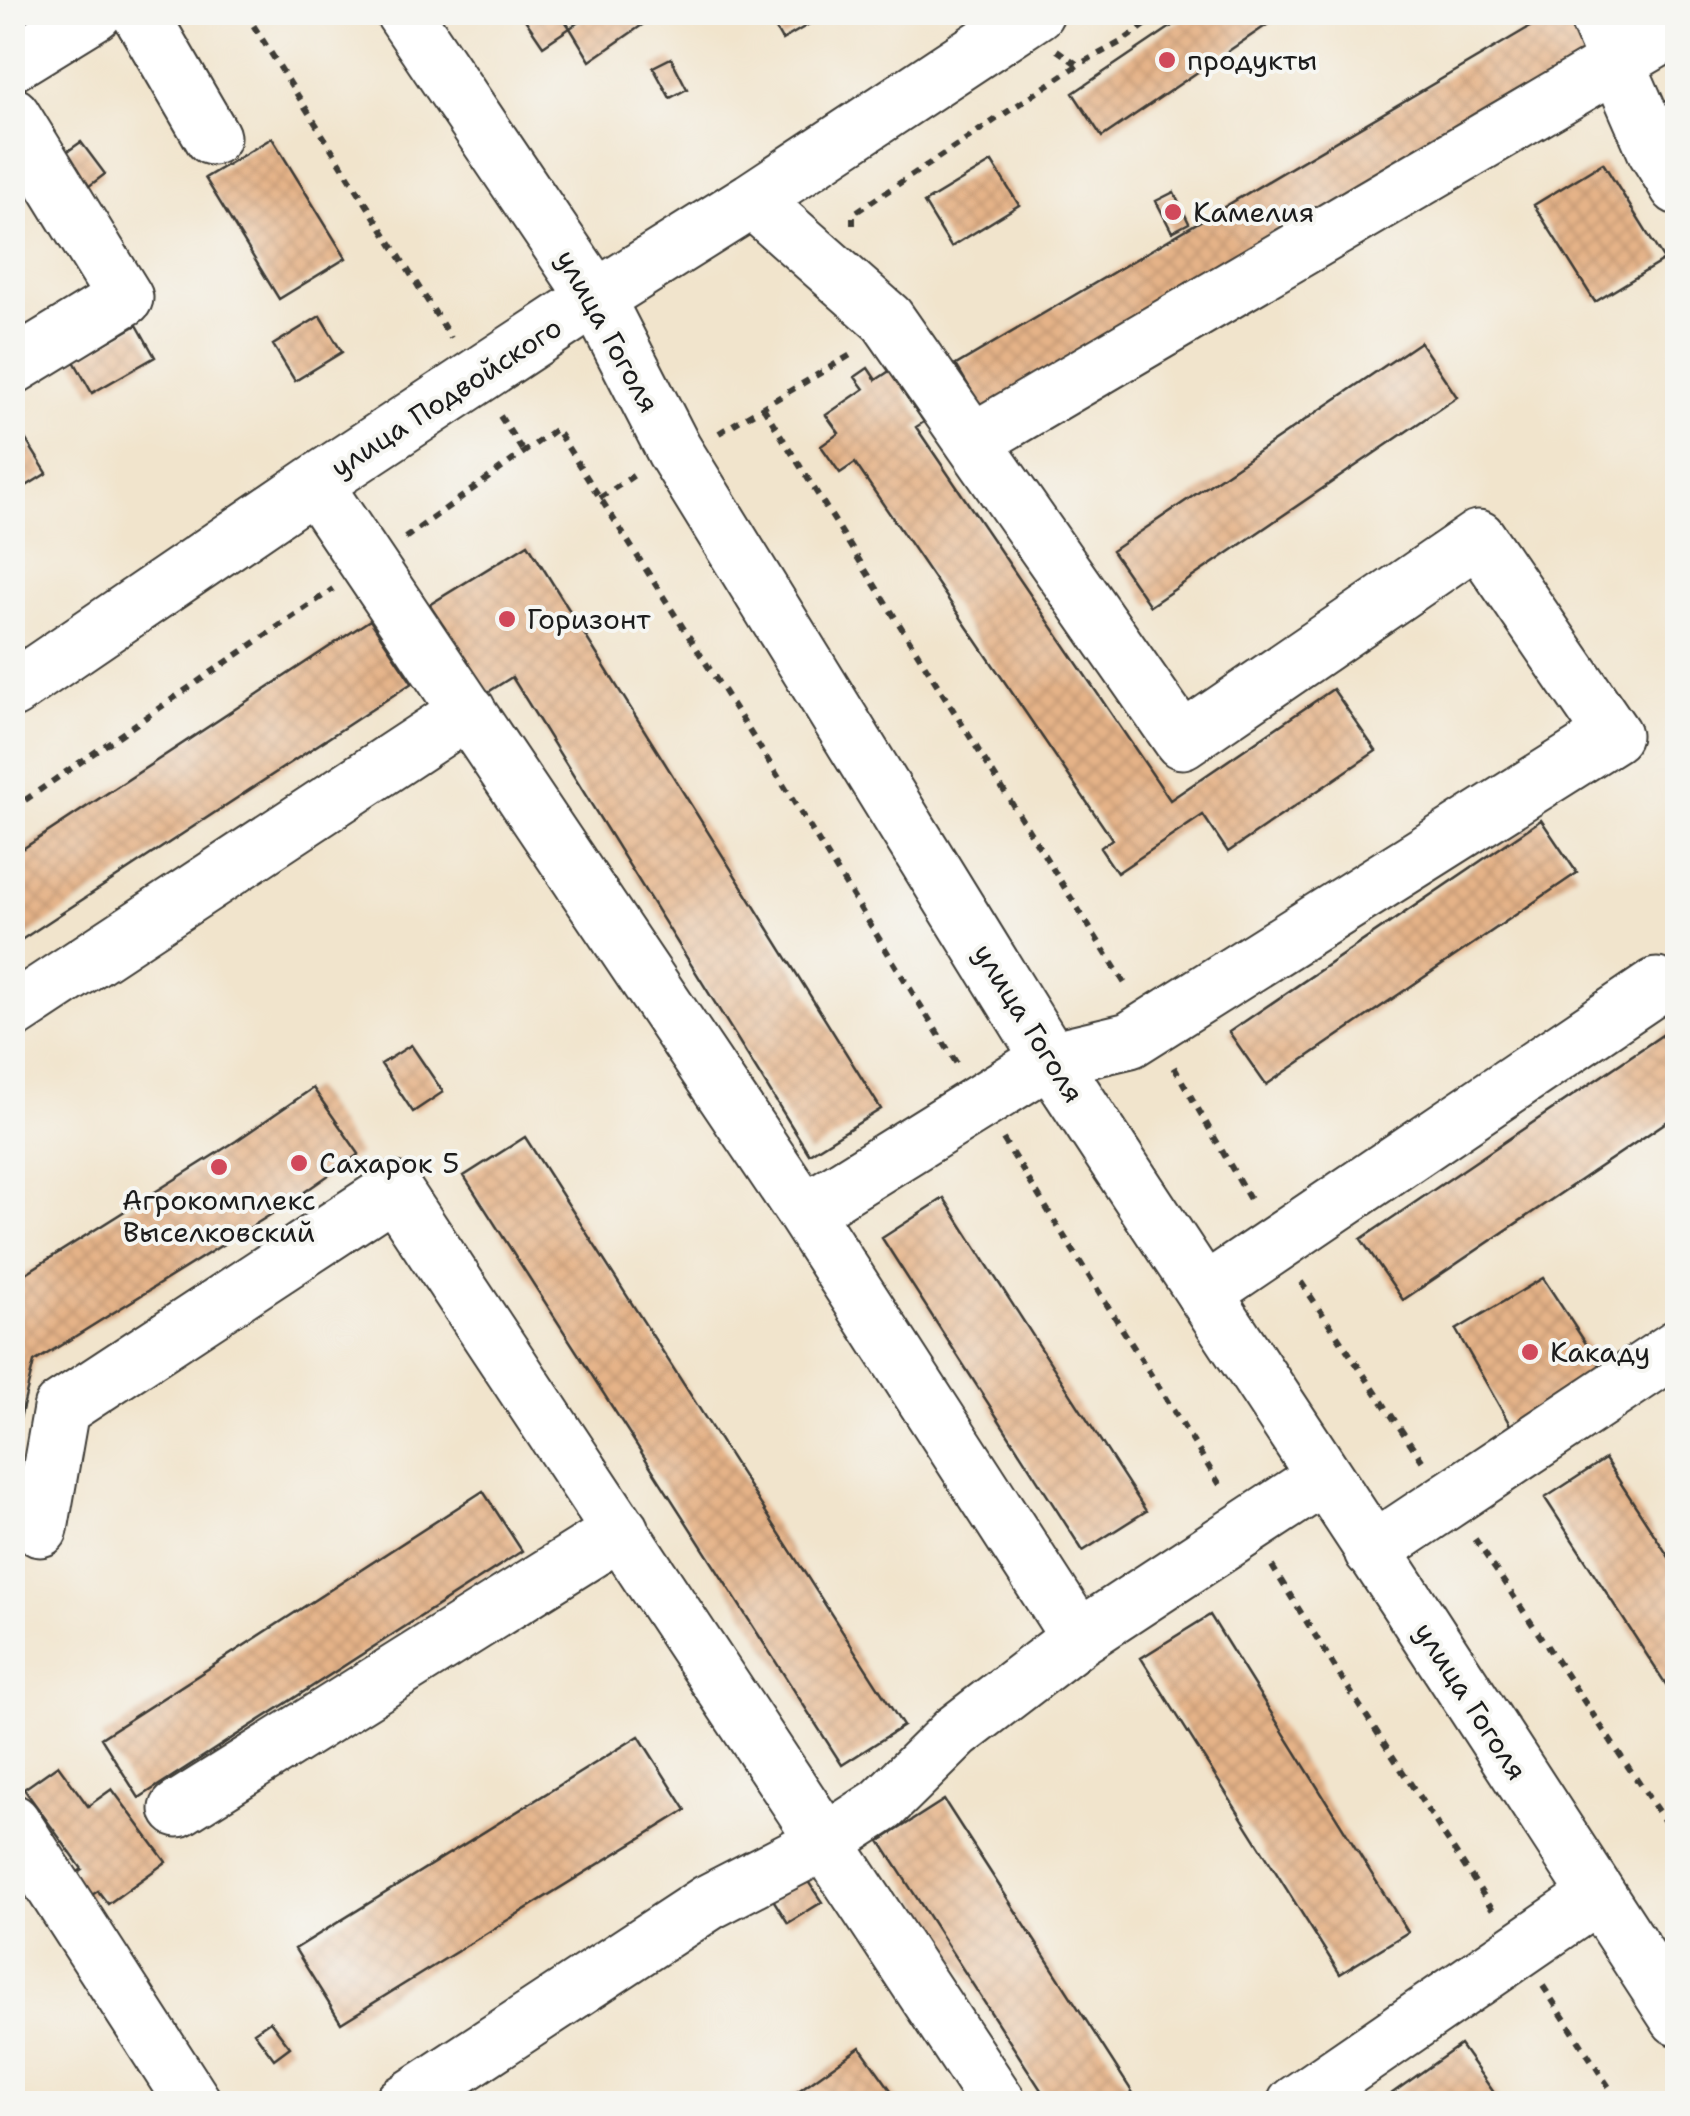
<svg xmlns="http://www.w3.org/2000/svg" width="1690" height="2116" viewBox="0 0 1690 2116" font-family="'Shantell Sans',sans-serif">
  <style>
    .building { fill: url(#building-cross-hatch) }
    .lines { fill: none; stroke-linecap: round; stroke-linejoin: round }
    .minor-casing { stroke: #3c3a36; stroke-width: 59 }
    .major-casing { stroke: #3c3a36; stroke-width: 59 }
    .path { stroke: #3c3a36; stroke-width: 6; stroke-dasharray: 8 8; stroke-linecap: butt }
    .minor { stroke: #fff; stroke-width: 55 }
    .major { stroke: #fff; stroke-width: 55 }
    .poi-dot { fill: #d1495b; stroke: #f6f6f2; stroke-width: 4 }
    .labels { text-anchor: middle; stroke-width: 8; stroke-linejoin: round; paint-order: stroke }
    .poi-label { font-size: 28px; fill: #1c1c1c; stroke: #f6f6f2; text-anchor: start }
    .street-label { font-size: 28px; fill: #1c1c1c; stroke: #f6f6f2 }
  </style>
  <defs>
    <pattern id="building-cross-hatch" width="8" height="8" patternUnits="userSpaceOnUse" patternTransform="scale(2.5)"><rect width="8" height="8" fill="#e5b388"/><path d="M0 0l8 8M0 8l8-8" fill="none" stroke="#c49975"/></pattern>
  </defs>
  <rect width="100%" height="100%" fill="#f6f6f2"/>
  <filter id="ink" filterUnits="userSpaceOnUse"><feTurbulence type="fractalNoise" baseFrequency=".01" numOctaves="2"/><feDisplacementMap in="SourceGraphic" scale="20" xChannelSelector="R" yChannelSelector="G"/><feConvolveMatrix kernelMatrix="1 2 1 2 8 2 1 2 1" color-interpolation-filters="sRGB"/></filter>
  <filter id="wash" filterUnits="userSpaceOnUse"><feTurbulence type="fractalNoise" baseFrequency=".0048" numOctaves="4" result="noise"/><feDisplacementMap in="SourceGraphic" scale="40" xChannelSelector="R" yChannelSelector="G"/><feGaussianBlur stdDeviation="2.25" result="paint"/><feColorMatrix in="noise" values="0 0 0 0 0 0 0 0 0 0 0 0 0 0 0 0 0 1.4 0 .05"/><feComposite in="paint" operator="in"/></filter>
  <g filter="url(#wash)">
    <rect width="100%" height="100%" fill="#f1e4cc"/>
    <g id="blocks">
      <path class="building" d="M520,12h39l11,16 -27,18z
        M593,12h68l-71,49 -20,-33z
        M766,12h64l-48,28z
        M1193,12h93l-184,125 -29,-44z
        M1555,12h25l27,46 -617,364 -34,-57z
        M671,58l16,31 -17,9 -17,-31z
        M272,138l74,120 -67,41 -74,-121z
        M81,142l24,32 -25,19 -25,-33z
        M992,162l27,43 -68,42 -27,-44z
        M1603,163l61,97 -69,42 -61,-97z
        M1174,192l15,31 -17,9 -16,-31z
        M320,316l22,36 -47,29 -22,-36z
        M137,325l18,32 -63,36 -18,-32z
        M1420,342l37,55 -307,209 -38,-55z
        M906,360l14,19 -17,12 21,31 -8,5 254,373 163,-111 43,62 -148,101 -25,-37 -86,58 -17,-25 12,-9 -257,-376 -15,10 -19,-27 18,-13 -13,-18 38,-26 -9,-12 13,-9 8,12z
        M12,418l35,55 -35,22z
        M528,544l353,565 -72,45 -297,-477 -27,17 -56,-89z
        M370,620l42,63 -400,263v-90z
        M1541,820l36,53 -311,212 -37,-53z
        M1674,1027l4,5v82l-275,186 -42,-61z
        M411,1045l32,47 -30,20 -32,-48z
        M313,1088l46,66 -76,53 -249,155 -22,89v-169l224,-141z
        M525,1137l378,589 -61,39 -378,-589z
        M944,1198l202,313 -63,40 -201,-313z
        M1543,1278l63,96 -93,56 -57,-100z
        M1605,1459l73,112v132l-133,-205z
        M483,1491l39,60 -383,247 -38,-60z
        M1210,1615l198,317 -68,42 -199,-316z
        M639,1736l47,74 -345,213 -46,-74z
        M58,1765l30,41 24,-17 54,73 -58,42 -10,-13 -12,8 -15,-22 11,-8 -58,-80z
        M944,1800l196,304h-90l-170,-263z
        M805,1877l17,25 -34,21 -16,-25z
        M270,2021l20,26 -16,12 -20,-27z
        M1460,2045l42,59h-125z
        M860,2047l41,57h-121z"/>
    </g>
  </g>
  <g filter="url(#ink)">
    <use href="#blocks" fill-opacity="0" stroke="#3c3a36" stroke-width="2.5"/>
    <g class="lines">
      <defs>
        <path id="minor" d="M139,12l73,125
          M1595,12l60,138 23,37
          M12,63l83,-51
          M12,115l113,183 -113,69
          M973,441l705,-414
          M314,484l490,728 246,-153 80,-19 483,-305 -135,-197 -296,203 -295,-422 -135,-119
          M12,690l302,-206 282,-186 156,-98 284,-188
          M12,1012l456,-301
          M804,1212l275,426
          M1204,1293l453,-307
          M40,1529l21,-120 333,-219 605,914
          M1372,1551l306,-204
          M178,1809l443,-278
          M12,1822l182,282
          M402,2104l307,-202 116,-60 57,-37 74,-73 123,-94 245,-161
          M1295,2104l302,-208"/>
        <path id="major" d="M403,12l193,286 78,152 376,609 366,556 262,403"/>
      </defs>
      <use href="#minor" class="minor-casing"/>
      <use href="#major" class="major-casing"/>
      <path class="path" d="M245,12l206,326
        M1057,50l21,15
        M853,225v-11l225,-149 43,-23 43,-30
        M763,407l364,580
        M500,416l24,37
        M719,433l135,-80
        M600,498l36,-24
        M405,538l151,-109 210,328 191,307
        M12,809l321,-220
        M1174,1067l78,136
        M1003,1139l219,349
        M1301,1282l122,180
        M1475,1539l203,302
        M1272,1566l69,111 154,236
        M1543,1986l77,118"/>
      <use href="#minor" class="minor"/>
      <use href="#major" class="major"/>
    </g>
  </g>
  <g class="poi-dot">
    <circle cx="1167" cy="60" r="10"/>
    <circle cx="1173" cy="212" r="10"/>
    <circle cx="507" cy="619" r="10"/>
    <circle cx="299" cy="1163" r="10"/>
    <circle cx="219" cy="1167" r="10"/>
    <circle cx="1530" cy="1352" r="10"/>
  </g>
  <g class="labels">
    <g class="poi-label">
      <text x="1187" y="70">продукты</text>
      <text x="1193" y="222">Камелия</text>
      <text x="527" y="629">Горизонт</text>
      <text x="319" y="1173">Сахарок 5</text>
      <text x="219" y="1210" text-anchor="middle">Агрокомплекс<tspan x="219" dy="32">Выселковский</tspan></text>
      <text x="1550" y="1362">Какаду</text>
    </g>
    <g class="street-label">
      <text transform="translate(608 331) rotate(61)" y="10">улица Гоголя</text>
      <text transform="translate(446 397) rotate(-33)" y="10">улица Подвойского</text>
      <text transform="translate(1029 1023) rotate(58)" y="10">улица Гоголя</text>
      <text transform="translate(1471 1701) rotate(57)" y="10">улица Гоголя</text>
    </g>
  </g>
  <rect width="1690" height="2116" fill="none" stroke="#f6f6f2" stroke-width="50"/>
</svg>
